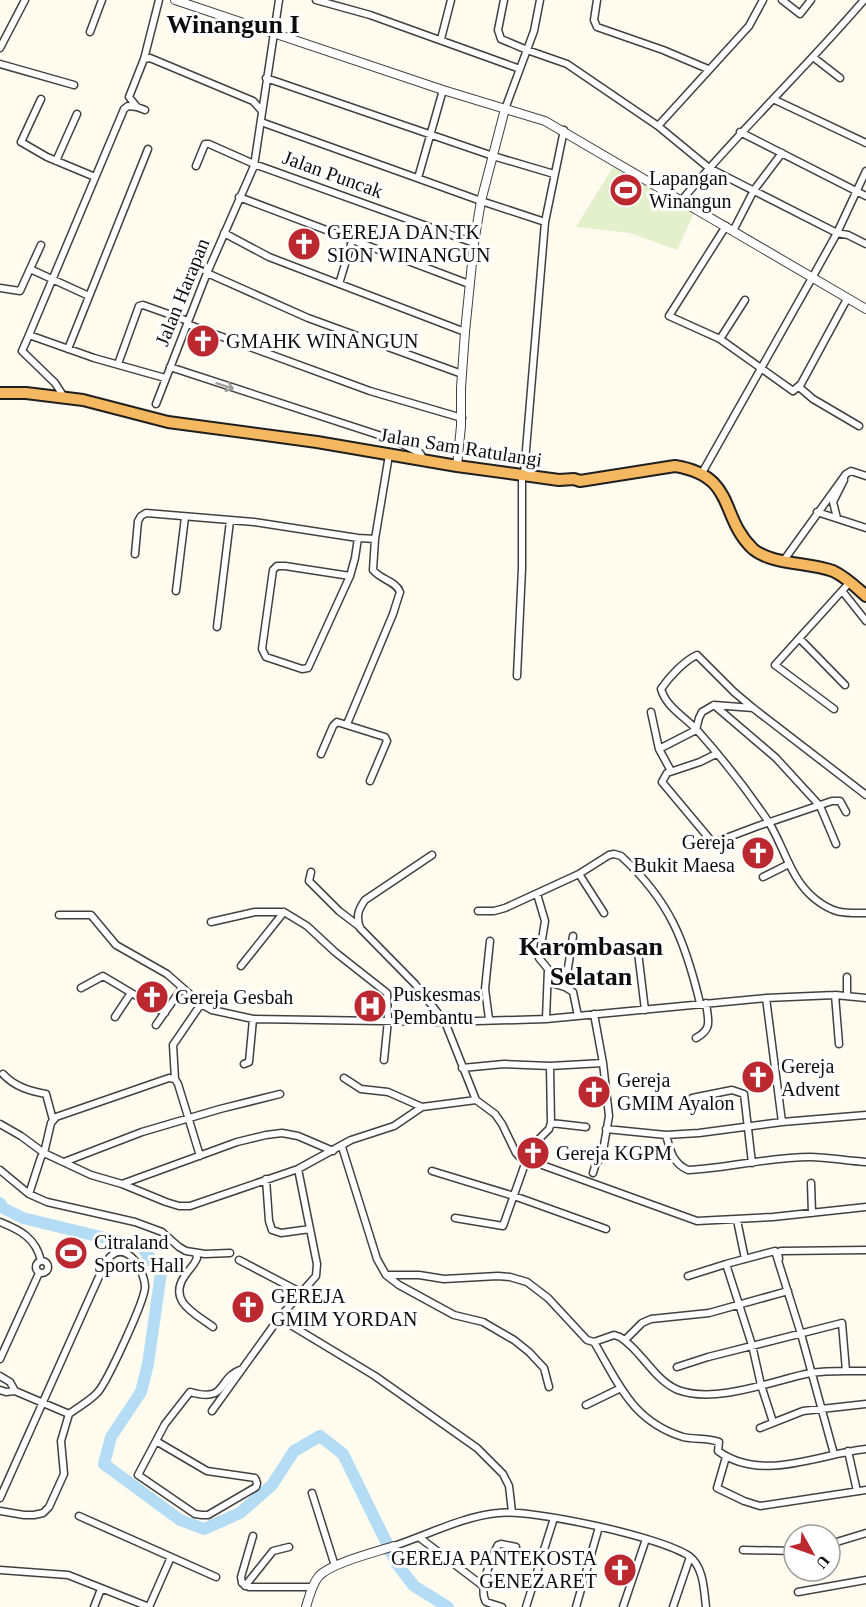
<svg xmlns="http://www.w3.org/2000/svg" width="866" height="1607" viewBox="0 0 866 1607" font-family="'Times New Roman',serif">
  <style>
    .pitch { fill: #e3f0cb }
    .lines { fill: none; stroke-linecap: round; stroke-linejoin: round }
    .river { stroke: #b4ddf5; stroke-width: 12 }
    .minor-casing { stroke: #414141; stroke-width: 9 }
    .tertiary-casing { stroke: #414141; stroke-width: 10 }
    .trunk-casing { stroke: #1f1f1f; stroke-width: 14 }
    .minor { stroke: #fff; stroke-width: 6 }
    .tertiary { stroke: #fff; stroke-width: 8 }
    .trunk { stroke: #f4b860; stroke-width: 10 }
    .oneway { stroke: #9f9f9f }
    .labels { text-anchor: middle; stroke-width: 6; stroke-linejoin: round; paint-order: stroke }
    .street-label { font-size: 20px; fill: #0e0e0e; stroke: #fff }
    .poi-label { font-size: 20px; fill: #0e0e0e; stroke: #fff; text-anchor: start }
    .district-label { font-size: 26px; font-weight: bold; fill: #0e0e0e; stroke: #fff }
  </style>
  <rect width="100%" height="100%" fill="#fffbef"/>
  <path class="pitch" d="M613,167l81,46 -17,37 -47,-17 -54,-6z"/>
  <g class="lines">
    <path class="river" d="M0,1203l3,5 20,10 119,29 19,26 -13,91 -7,28 -30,45 -7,27 76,56 24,9 36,-16 32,-28 22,-34 26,-15 23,18 54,110 17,22 34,21"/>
    <defs>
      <path id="minor" d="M316,0l54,15 150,54
        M504,0l-6,30 3,9 26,11 40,14 91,62 51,42 128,65 11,2 18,9
        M597,0l-3,20 3,7 66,23 45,19
        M782,0l18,14 11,-14
        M90,32l12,-32
        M441,39l10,-39
        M0,48l25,-48
        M813,57l27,21
        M144,59l15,-59
        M0,64l74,21
        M266,78l227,78 61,18
        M41,99l-20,43 26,15 48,20
        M773,99l93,44
        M137,107l-9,-1 -4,3 -95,226 65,23 71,20
        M505,109l29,-78 6,-31
        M145,110l-8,-3 -8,-10 15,-38 6,-1 103,43 9,10
        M261,122l220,79 64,21
        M658,126l91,-100 14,-26
        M740,132l126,64
        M56,161l21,-47
        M196,166l9,-22h4l45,20 220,79
        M418,178l25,-88
        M239,197l230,87
        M681,201c58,-70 124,-132 183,-201
        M733,231l21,-41 28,-37
        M224,233l45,24 196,75
        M41,245l-11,24 59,27
        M207,273l101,45 154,56
        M339,284l13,-43
        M0,288l20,3 10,-22
        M745,300l-25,39 73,52 8,-7 46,-85
        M187,324l183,67 92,27
        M29,335l-7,16 33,32 9,14
        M720,339l-51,-23 57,-90
        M68,349l80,-200
        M118,364l21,-58 4,-1 45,16
        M170,367l224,73 26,13 4,7
        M799,387l14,12 46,27
        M156,404l51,-131 47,-107 25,-166
        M702,473l110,-195 25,-45 29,-62
        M524,474l21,-252 19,-92
        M817,512l49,16
        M837,518l-4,-16 11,-22
        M135,554l3,-33 3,-5 5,-3 108,9 104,16 17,1
        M784,560l62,-86 5,-3 15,5
        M350,576l-42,92 -6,1 -36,-12 -4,-8 11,-79 4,-4h8l65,10 5,-18 3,-20
        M176,591l9,-74
        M843,592l23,29
        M217,627l13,-106
        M800,639l45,46
        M517,676l5,-108v-93
        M714,705l62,53 44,48 16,38
        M753,708l-19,-16 -37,-37c-13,6 -28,22 -36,34 5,18 24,28 36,41 25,28 50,60 71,91 16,25 22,58 47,78 19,15 28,14 51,14
        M834,709l-59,-44 75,-83
        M651,712l8,37 12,22
        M347,724l46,-110 7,-22c-4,-11 -19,-12 -27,-22l2,-31 14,-84
        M696,730l3,-12 3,-6 12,-7 39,3 113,87
        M659,749l37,-19
        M321,754l12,-28 4,-4 48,15 2,4 -17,40
        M716,754l-16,8 -33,11 -5,9 51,61 45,-17 74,-25h8l6,11
        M432,855l-67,45c-7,10 -9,16 -5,28l55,56 30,38 31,78 19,14 7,10 14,29 4,4 177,64 76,-4 93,-10
        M311,872l-2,9 30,30 21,16
        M579,874l25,39
        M763,877l26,-13
        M537,894l8,27 -6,37 9,11 -2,50
        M478,911h16l11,-3 74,-34 30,-19 5,-1 7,2c49,45 64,85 79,147
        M59,915h32l25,30 51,29 34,30 11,6 41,9 192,3 101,-3 220,-21 69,-3 31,3
        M211,922l44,-10h29l23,14 28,26 52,41 1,27 -4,40
        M638,952l7,58
        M241,966l43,-54
        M847,977v19
        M548,982l17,5 8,5 5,24
        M565,987l8,-51
        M81,988l22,-12 62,37
        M835,995l4,49
        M766,998l16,124 84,-7
        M115,1017l16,-24
        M489,1019l-4,-30 5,-48
        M156,1025l26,-37
        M696,1038c17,-9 12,-18 10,-35
        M244,1064l5,-2 4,-43
        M462,1068l42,-4 46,2 53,-3
        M3,1074c12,13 27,17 43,20l7,26
        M344,1078l17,11 27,3 34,15
        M175,1079l-2,-34 28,-41
        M692,1098l40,-8 12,4 8,69
        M551,1123l35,4
        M0,1124l21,12 23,17 47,22 31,9 44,18 13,4h11l108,-37 53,-29 43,-14 28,-19 54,-7
        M606,1129l60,6 33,-2 83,-11
        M666,1135c4,14 6,28 22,35 40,-2 81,-13 122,-13 18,0 37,4 56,5
        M533,1145l16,-16 2,-6 -1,-57
        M342,1147l35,112 9,16 13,10 55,30 29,7 31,18 15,12 15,16 5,19
        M64,1162l78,-30 78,-23 60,-15
        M0,1170l29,24 18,8 88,20 27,10 17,15 7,4 19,3 25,-1
        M432,1171l82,25 92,33
        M593,1173l3,-10 6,-6 7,-41 -6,-53 -9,-49
        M266,1179l3,42 3,9 9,3 29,-4
        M811,1183l1,30
        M122,1184l115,-42 29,-7 16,-2 16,3 35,15
        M29,1194l12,-37 3,-4 7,-30 5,-6 113,-39 6,1 3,5 22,72
        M455,1218l48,8 23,-65
        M737,1220l8,39
        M0,1222c20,8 36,16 41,39
        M196,1253l1,5c-3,8 -9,12 -13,19 -16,25 12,37 29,50
        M779,1259l-1,-7 3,-1 85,-1
        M239,1260l63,33
        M36 1267a6 6 0 1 1 12 0a6 6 0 1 1-12 0Z
        M386,1275h33l25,4 54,-3 12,1 17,5 21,16 39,42 7,2 20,-7 6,2c22,14 34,43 58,53 38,14 94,-9 132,-17 18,-3 38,-2 56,-2
        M688,1276l38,-12
        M279,1318l96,58 102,72 26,26 6,12 3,26
        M625,1340l17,-17 9,-4 58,-6 79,-22
        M594,1342c25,42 38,79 89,95 12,3 24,0 36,5l-1,9c44,32 100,3 148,-2
        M0,1359l39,-86
        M677,1367l31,-10 134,-34 4,48
        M0,1376l10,6 5,9 54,23
        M0,1390l6,2 9,-1
        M586,1405l35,-17
        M212,1411l67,-93 37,-42 1,-12 -19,-95
        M773,1422l-12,-37 -9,-40 -26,-81 49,-13 26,83 33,120
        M760,1428l43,-17 63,-7
        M156,1441l-18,34 57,39 7,1h6l48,-28 1,-4 -2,-5 -48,-7 -51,-30 9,-17 25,-32c39,11 26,-14 52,-23
        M848,1451l9,40
        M726,1457l-9,31 27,13 16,5 106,-16
        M312,1493l23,73
        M0,1498l102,-228c3,-5 5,-11 10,-15 17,-13 33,18 33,32 0,13 -37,93 -47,105 -8,9 -20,15 -29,22
        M0,1511l24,4h10l9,-2 6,-6 15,-33 -3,-33 8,-27
        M79,1516l137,61
        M253,1536l-12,41 1,6 7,4h64
        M420,1538l63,48
        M830,1544l36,-11
        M394,1546c33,-11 70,-30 104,-33 35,-4 163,24 191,43 15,11 15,35 17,51
        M743,1550l51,1
        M0,1570l68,5 81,32
        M245,1586l28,-35 16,-4
        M798,1592l68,-12
        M94,1607l7,-18
        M149,1607l22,-50
        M502,1607l-16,-5c-8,-13 5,-44 12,-57l3,-1 15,3
        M526,1607l28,-89
        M576,1607l23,-80
        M623,1607l23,-68
        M673,1607l17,-50"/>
      <path id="tertiary" d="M175,0l268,90 102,31 321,188
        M457,466l4,-40v-38l4,-56 9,-89 7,-42 24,-92
        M306,1607c3,-10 6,-23 13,-31 12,-13 57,-24 75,-30"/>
      <path id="trunk" d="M0,393h26l57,7 85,22 149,20 140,24 102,14 15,-1 6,2 95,-15c62,10 44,51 78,83 19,16 56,13 80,22 13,6 23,16 33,25"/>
    </defs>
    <use href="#minor" class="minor-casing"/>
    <use href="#tertiary" class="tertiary-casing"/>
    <use href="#trunk" class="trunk-casing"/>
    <use href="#minor" class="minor"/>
    <use href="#tertiary" class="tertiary"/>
    <use href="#trunk" class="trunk"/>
  </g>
  <defs><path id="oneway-shaft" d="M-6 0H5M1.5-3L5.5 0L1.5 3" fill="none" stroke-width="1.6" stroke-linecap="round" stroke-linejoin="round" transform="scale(1.5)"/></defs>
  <use class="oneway" href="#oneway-shaft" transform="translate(225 386) rotate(18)"/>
  <defs>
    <symbol id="stadium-disc" viewBox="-11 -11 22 22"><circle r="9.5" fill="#bc2830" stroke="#fff"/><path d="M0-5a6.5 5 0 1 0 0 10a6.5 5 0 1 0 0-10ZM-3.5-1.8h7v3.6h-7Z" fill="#fff"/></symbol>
    <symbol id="church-disc" viewBox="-11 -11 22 22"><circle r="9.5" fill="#bc2830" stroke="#fff"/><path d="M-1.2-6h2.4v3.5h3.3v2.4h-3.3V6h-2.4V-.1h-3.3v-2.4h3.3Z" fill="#fff"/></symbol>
    <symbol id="hospital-disc" viewBox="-11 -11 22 22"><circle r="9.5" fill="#bc2830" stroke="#fff"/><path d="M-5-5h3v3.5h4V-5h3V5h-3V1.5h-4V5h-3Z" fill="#fff"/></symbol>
  </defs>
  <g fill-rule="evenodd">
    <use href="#stadium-disc" x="607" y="171" width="38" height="38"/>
    <use href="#church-disc" x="285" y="225" width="38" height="38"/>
    <use href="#church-disc" x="184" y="322" width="38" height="38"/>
    <use href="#church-disc" x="739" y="834" width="38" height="38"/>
    <use href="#church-disc" x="133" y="978" width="38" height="38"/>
    <use href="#hospital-disc" x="351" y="987" width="38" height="38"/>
    <use href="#church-disc" x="739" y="1058" width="38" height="38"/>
    <use href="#church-disc" x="575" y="1073" width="38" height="38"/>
    <use href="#church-disc" x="514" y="1134" width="38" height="38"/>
    <use href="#stadium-disc" x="52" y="1234" width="38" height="38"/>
    <use href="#church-disc" x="229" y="1288" width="38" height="38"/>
    <use href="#church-disc" x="601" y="1551" width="38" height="38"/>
  </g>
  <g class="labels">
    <g class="street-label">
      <text transform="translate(333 174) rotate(20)" y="7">Jalan Puncak</text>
      <text transform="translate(182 292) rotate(-68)" y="7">Jalan Harapan</text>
      <text transform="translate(461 447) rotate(9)" y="7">Jalan Sam Ratulangi</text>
    </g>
    <g class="poi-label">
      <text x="649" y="185">Lapangan<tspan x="649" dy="23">Winangun</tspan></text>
      <text x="327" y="239">GEREJA DAN TK<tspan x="327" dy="23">SION WINANGUN</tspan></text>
      <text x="226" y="348">GMAHK WINANGUN</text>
      <text x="735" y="849" text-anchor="end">Gereja<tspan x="735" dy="23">Bukit Maesa</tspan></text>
      <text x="393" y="1001">Puskesmas<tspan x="393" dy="23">Pembantu</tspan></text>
      <text x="175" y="1004">Gereja Gesbah</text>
      <text x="781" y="1073">Gereja<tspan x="781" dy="23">Advent</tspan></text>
      <text x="617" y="1087">Gereja<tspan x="617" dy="23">GMIM Ayalon</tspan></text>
      <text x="556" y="1160">Gereja KGPM</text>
      <text x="94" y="1249">Citraland<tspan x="94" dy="23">Sports Hall</tspan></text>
      <text x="271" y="1303">GEREJA<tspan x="271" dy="23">GMIM YORDAN</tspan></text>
      <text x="597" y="1565" text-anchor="end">GEREJA PANTEKOSTA<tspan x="597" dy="23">GENEZARET</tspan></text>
    </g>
    <g class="district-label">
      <text x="233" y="33">Winangun I</text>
      <text x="591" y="955">Karombasan<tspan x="591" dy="30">Selatan</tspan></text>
    </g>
  </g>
  <g transform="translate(812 1553) rotate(130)"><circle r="28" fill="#ffffff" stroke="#9f9f9f" stroke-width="1.5"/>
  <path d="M0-4.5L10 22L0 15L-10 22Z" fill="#bc2830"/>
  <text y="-9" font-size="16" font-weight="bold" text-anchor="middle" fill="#0e0e0e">U</text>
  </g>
</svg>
